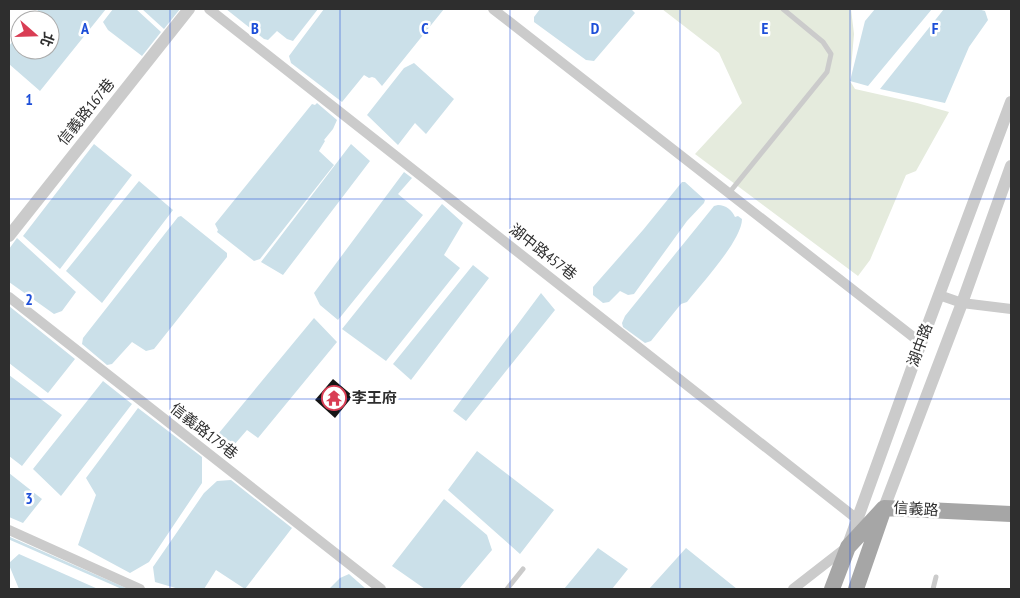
<svg xmlns="http://www.w3.org/2000/svg" width="1020" height="598" viewBox="0 0 1020 598" font-family="'PT Sans Narrow','Noto Sans TC',sans-serif">
  <style>
    .green { fill: #e5ebdd }
    .water { fill: #cbe0e9 }
    .lines { fill: none; stroke-linecap: round; stroke-linejoin: round }
    .stream { stroke: #cbe0e9; stroke-width: 2.5 }
    .building { fill: #151515 }
    .service { stroke: #cbcbcb; stroke-width: 5 }
    .minor { stroke: #cbcbcb; stroke-width: 10 }
    .tertiary { stroke: #cbcbcb; stroke-width: 12 }
    .primary { stroke: #a6a6a6; stroke-width: 16 }
    .grid { fill: none; stroke: #1d4ed8; stroke-width: 1; stroke-opacity: 0.55 }
    .labels { text-anchor: middle; stroke-width: 5; stroke-linejoin: round; paint-order: stroke }
    .street-label { font-size: 15px; fill: #2e2e2e; stroke: #fff }
    .poi-label { font-size: 15px; font-weight: bold; fill: #2e2e2e; stroke: #fff; text-anchor: start }
    .grid-label { font-size: 16px; text-anchor: middle; font-weight: bold; fill: #1d4ed8; stroke: #fff; stroke-width: 5; stroke-linejoin: round; paint-order: stroke }
  </style>
  <rect width="100%" height="100%" fill="#fff"/>
  <path class="green" d="M662,9h189l3,25 -4,47 5,8 62,14 32,9 -33,59 -10,4 -36,85 -12,16 -163,-122 47,-51 -23,-50z"/>
  <path class="water" d="M39,9h67l-66,82 -31,-27v-18l11,-14v18h30v-30h-20z
    M113,9h23l25,23 -19,24 -34,-26 -5,-8z
    M142,9h38l-16,20z
    M226,9h92l-25,32 -6,-2 -10,-8 -9,9 -4,-1z
    M324,9h120l-62,77 -7,-8 -3,-1 -3,1 -5,-3 -22,27 -51,-39 -2,-7z
    M540,9h91l4,4 -41,48 -8,-1 -52,-38v-5z
    M875,9h57l-64,77 -18,-5 15,-60z
    M944,9h34l7,2 3,9 -19,27 -24,56 -65,-14z
    M414,63l40,36 -28,35 -11,-11 -17,22 -31,-30 37,-47z
    M317,103l20,17 -4,9 -9,11 1,1 -6,10 15,14 -74,94 -6,2 -37,-29 1,-2 -3,-6 97,-120 3,1z
    M94,144l38,31 -72,94 -37,-33z
    M351,144l19,17 -87,114 -22,-13z
    M404,172l8,6 -14,16 25,21 -85,105 -18,-15 -6,-12z
    M139,181l34,29 -71,93 -36,-32z
    M682,182h3l20,18 -1,3 -17,18 -53,73 -6,1 -8,-4 -11,11 -6,1 -10,-8v-8l50,-57z
    M442,204l21,19 -19,32 16,13 -74,93 -44,-32z
    M718,205c8,0 14,5 17,12l3,-1 4,3c0,21 -40,64 -55,83l-6,2 -30,37 -6,2 -22,-16 -1,-4 3,-7 89,-110z
    M181,216l46,37v4l-73,92 -8,2 -14,-9 -20,22 -5,1 -25,-21 1,-6 95,-121z
    M17,238l59,54 -14,19 -8,3 -45,-32v-33z
    M473,265l16,13 -78,102 -18,-16z
    M541,293l14,17 -89,111 -13,-10z
    M9,306l66,53 -27,34 -39,-30z
    M314,318l23,24 -79,96 -11,-8 -20,23 -13,-14z
    M9,375l53,40 -40,51 -13,-10z
    M103,381l29,23 -71,92 -28,-27z
    M138,408l64,49v26l-53,79 -19,11 -52,-28 18,-50 -10,-17z
    M477,451l77,59 -34,44 -72,-64z
    M9,473l33,26 -19,24 -14,-6z
    M231,480l61,48 -47,61 -29,-19 -12,19h-25l-24,-7 -2,-15 51,-74 13,-12z
    M444,499l43,36 5,15 -33,39h-34l-33,-23z
    M598,548l30,21 -16,20h-48z
    M686,548l51,41h-88z
    M19,554l79,35h-79l-10,-24v-2z
    M349,574l17,15h-37l11,-11z"/>
  <g class="lines">
    <path class="stream" d="M9,538l116,51"/>
  </g>
  <path class="building" d="M333,379l20,17 -18,22 -20,-18z"/>
  <g class="lines">
    <path class="service" d="M729,193l98,-121 4,-18 -8,-12 -40,-33
      M507,589l16,-20
      M933,589l3,-12"/>
    <path class="minor" d="M209,9l648,510
      M493,9l428,334
      M939,295l23,8 49,6
      M9,297l372,292
      M9,530l131,59
      M793,589l54,-42"/>
    <path class="tertiary" d="M9,236l180,-227
      M884,508l78,-205 49,-137
      M848,545l73,-202 90,-241"/>
    <path class="primary" d="M832,589l16,-42 36,-39 127,6
      M856,589l26,-75"/>
  </g>
  <path class="grid" d="M170,9v580M340,9v580M510,9v580M680,9v580M850,9v580M9,199h1002M9,399h1002"/>
  <defs>
    <symbol id="temple-ring" viewBox="-11 -11 22 22"><circle r="9.5" fill="#fff" stroke="#d93d54" stroke-width="1.5"/><path d="M0-6L5-2H3V0L6.5 2.5H4V6H1.5V3h-3V6H-4V2.5H-6.5L-3 0V-2H-5Z" fill="#d93d54"/></symbol>
  </defs>
  <g fill-rule="evenodd">
    <use href="#temple-ring" x="320" y="384" width="28" height="28"/>
  </g>
  <g class="labels">
    <g class="street-label">
      <text transform="translate(86 112) rotate(-51)" y="5">信義路167巷</text>
      <text transform="translate(543 252) rotate(38)" y="5">湖中路457巷</text>
      <text transform="translate(920 345) rotate(-70)" y="5">湖中路</text>
      <text transform="translate(204 431) rotate(38)" y="5">信義路179巷</text>
      <text transform="translate(916 509) rotate(3)" y="5">信義路</text>
    </g>
    <g class="poi-label">
      <text x="352" y="403">李王府</text>
    </g>
  </g>
  <g class="grid-label">
    <text x="85" y="34">A</text>
    <text x="255" y="34">B</text>
    <text x="425" y="34">C</text>
    <text x="595" y="34">D</text>
    <text x="765" y="34">E</text>
    <text x="935" y="34">F</text>
    <text x="29" y="105">1</text>
    <text x="29" y="305">2</text>
    <text x="29" y="504">3</text>
  </g>
  <rect width="1020" height="598" fill="none" stroke="#2e2e2e" stroke-width="20"/>
  <g transform="translate(35 35) rotate(110)"><circle r="24" fill="#ffffff" stroke="#ababab"/>
  <path d="M0-4L9 19L0 12L-9 19Z" fill="#d93d54"/>
  <text y="-8" font-size="14" font-weight="bold" text-anchor="middle" fill="#2e2e2e">北</text>
  </g>
</svg>
